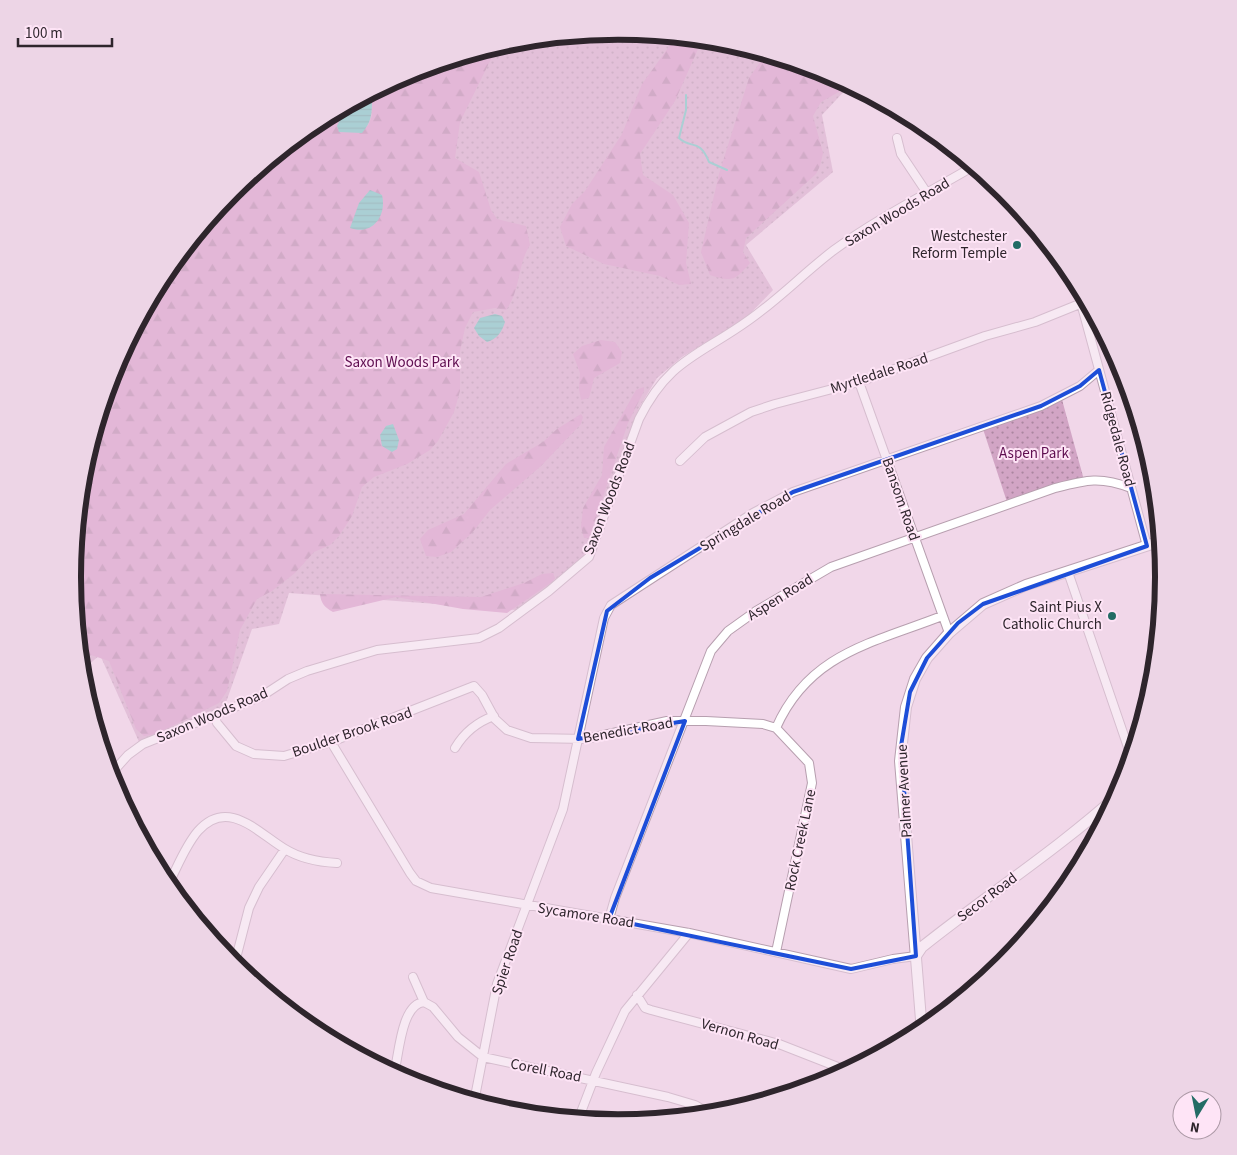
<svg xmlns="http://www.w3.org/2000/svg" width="1237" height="1155" viewBox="0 0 1237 1155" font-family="'Source Sans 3',sans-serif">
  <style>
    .grass { fill: url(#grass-dots) }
    .forest { fill: url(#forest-firs) }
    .water { fill: url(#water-rules) }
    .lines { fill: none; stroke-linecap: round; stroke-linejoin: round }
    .stream { stroke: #56c6ba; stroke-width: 2 }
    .street-casing { stroke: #b79faf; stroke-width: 10 }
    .secondary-casing { stroke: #b79faf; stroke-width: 12 }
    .street { stroke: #fff; stroke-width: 8 }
    .secondary { stroke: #fff; stroke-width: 10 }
    .marked { fill: none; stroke: #1d4ed8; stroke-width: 4; stroke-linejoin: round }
    .poi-dot { fill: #236c65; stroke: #fee4f6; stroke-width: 2 }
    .labels { text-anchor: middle; stroke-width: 4; stroke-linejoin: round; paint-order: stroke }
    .street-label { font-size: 15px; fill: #2e252c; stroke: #fee4f6 }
    .poi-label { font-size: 15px; fill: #2e252c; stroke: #fee4f6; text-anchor: end }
    .park-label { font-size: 15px; fill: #5f0e50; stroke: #fee4f6 }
    .rim { fill: none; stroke: #2e252c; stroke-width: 6 }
  </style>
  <defs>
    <pattern id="grass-dots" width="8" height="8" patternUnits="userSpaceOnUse" patternTransform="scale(1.25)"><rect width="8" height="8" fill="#d2a5c5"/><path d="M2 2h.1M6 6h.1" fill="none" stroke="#ab86a0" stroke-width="1.8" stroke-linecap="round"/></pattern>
    <pattern id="forest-firs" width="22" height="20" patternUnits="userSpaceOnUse" patternTransform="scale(1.25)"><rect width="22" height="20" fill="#d390c1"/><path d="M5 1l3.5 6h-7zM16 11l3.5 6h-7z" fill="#ac759d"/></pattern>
    <pattern id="water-rules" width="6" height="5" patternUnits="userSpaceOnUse" patternTransform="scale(1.25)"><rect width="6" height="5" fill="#56c6ba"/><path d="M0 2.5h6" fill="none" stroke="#48a197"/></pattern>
  </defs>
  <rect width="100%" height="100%" fill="#f1d7e9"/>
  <path class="grass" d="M619,31l106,11 103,31 22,12 -28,30 11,57 -87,73 27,45 -28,29 -63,38 -25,21 -18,30 -50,142 -26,27 -47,33 -227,-17 -10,31 -27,5 -28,79 -84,36 -40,-89 -19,16 -9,-94 11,-106 31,-103 50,-94 68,-83 83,-68 95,-50 102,-31z
    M1061,396l23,84 -76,25 -26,-79z"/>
  <path class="forest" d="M676,37l26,3 -27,61 -35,53 3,21 30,20 16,28 -3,40 5,21 -12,1 -19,-9 -56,-12 -38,-18 -6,-19 12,-23 13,-13 37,-57 20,-50z
    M494,47l-2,10 -32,65 -5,36 24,14 12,38 6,9 29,7 4,19c-13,20 -9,45 -24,65l-11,-2 -22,4 -8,16 -5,23v40l-6,21 -16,29 -8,9 -23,14 -33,13 -12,10 -10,29 -13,20 -9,9 -16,7 -19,21 -23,18 -15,8 -17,31 -13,61 -8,12 -63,31 -12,2 -8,-7 -27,-68 -18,-6 -10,8 -9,-86 11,-106 31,-103 50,-94 68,-83 83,-68 37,-19 -9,10 25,12 4,-10v-15l-9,-4 47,-24z
    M766,54l62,19 23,12 -30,17 -8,14 10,37 -3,13 -4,8 -70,64 -3,14 7,11c-15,18 -18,19 -40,12l-9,-23 18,-78 30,-96z
    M601,340l14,2 7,10 -2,11 -26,15 -5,20 -8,2 -2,-11 1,-16 -7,-19 9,-8z
    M644,387v4l-16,32 -39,115h-5l-3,-11 2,-19 19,-33 2,-28 32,-57z
    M581,414l2,3 -2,7 -40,42 -51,44 -18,23 -21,19 -14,5 -11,-1 -6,-17 8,-9 36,-16 42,-50 37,-22 14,-13z
    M553,573l2,5 -3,4 -45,31 -44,-4 -67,-12 -63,15c-9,-5 -12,-9 -13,-18l161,3 43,-14 18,-9z"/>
  <path class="water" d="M363,97l9,4c0,13 -1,22 -10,32l-23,-1 -2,-6c6,-14 13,-21 26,-29z
    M370,190l12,5c5,20 -9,41 -32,33l9,-25z
    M495,314l7,2 3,6c-3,10 -8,17 -18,20l-8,-6 -5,-8 6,-10z
    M393,424l6,16 -2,9 -5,3 -10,-6 -2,-11 6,-9z"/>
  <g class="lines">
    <path class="stream" d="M523,41l25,2 31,-8
      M686,95v15l-7,28c12,12 20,-1 30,24l18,8"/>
    <defs>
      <path id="street" d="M897,138l4,16 26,39
        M1081,303l66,243
        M859,382l90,251
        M680,461l25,-24 46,-25 24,-8 84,-22 126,-46 50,-14 52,-21
        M1068,572l64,187
        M214,715l3,8 19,23 18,8 30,2 47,-14 143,-56 8,9 13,24 12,11 24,8 55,1 81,-18h39l57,3 13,4 33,35 3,20 -36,169
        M776,728c33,-75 97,-85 166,-112
        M331,742l79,131 6,8 15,7 258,45 162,36 42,-10 23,-3
        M455,748c9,-15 22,-26 39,-32
        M110,775l18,-20 15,-11 119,-48 26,-17 19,-8 70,-21 102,-12 20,-10 50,-37 40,-34 50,-138c30,-60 60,-63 110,-99 30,-21 56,-48 85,-70 44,-32 94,-57 140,-84
        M168,885c9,-17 17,-39 30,-54 30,-34 60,2 87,18 16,10 34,13 52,14
        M609,919l6,-21 96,-247 17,-20 28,-20 75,-44 224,-79c31,-8 45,-12 76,0
        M234,966l15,-58 10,-21 26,-38
        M413,977l11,25 9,5 25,30 25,20 185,40 27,8 17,10
        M637,995l8,13 6,2 128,34 69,27
        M394,1074c5,-19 7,-70 30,-72
        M474,1102l23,-118 66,-175 41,-191 7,-13 142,-92 40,-21 248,-86 39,-20 19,-16
        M578,1120l18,-47 29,-62 64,-78"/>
      <path id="secondary" d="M916,956l6,-9c65,-52 135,-97 197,-153
        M922,1032l-22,-271 6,-54 9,-28 12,-21 22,-25 34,-29 43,-19 135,-44"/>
    </defs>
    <use href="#street" class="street-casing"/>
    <use href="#secondary" class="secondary-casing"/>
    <use href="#street" class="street"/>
    <use href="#secondary" class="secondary"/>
  </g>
  <path d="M0 0H1237V1155H0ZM1099,370l48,176 -164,58 -25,19 -31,35 -17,34 -9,54 15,210 -65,13 -242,-50 76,-198 -107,18 29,-128 43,-33 143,-86 248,-86 39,-20z" fill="#f1d7e9" fill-opacity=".55" fill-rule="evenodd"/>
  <path class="marked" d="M1099,370l48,176 -164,58 -25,19 -31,35 -17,34 -9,54 15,210 -65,13 -242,-50 76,-198 -107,18 29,-128 43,-33 143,-86 248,-86 39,-20z"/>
  <g class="poi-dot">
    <circle cx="1017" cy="245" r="5"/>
    <circle cx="1112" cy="616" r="5"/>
  </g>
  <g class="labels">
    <g class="street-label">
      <text transform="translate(897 212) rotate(-31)" y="5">Saxon Woods Road</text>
      <text transform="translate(879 373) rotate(-18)" y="5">Myrtledale Road</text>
      <text transform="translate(1118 439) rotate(75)" y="5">Ridgedale Road</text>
      <text transform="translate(609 498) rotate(-69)" y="5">Saxon Woods Road</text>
      <text transform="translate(901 499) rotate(71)" y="5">Bansom Road</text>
      <text transform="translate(745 521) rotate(-31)" y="5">Springdale Road</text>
      <text transform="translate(780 597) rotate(-32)" y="5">Aspen Road</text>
      <text transform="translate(212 715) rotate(-23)" y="5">Saxon Woods Road</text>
      <text transform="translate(628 730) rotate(-10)" y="5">Benedict Road</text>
      <text transform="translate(352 732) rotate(-19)" y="5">Boulder Brook Road</text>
      <text transform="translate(904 791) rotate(-93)" y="5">Palmer Avenue</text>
      <text transform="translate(800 840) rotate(-78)" y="5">Rock Creek Lane</text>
      <text transform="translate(987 897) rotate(-37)" y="5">Secor Road</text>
      <text transform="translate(586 915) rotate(9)" y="5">Sycamore Road</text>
      <text transform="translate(507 962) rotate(-71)" y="5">Spier Road</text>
      <text transform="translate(740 1034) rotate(16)" y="5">Vernon Road</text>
      <text transform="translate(546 1070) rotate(11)" y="5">Corell Road</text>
    </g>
    <g class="poi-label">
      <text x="1007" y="241">Westchester<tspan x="1007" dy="17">Reform Temple</tspan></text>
      <text x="1102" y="612">Saint Pius X<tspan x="1102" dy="17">Catholic Church</tspan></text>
    </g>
    <g class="park-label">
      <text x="402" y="367">Saxon Woods Park</text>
      <text x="1034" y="458">Aspen Park</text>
    </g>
  </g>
  <path d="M0 0H1237V1155H0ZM81 577a537 537 0 1 1 1074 0a537 537 0 1 1-1074 0Z" fill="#edd5e6" fill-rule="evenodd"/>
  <path class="rim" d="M81 577a537 537 0 1 1 1074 0a537 537 0 1 1-1074 0Z"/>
  <g transform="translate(1197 1115) rotate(190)"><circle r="24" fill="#fee4f6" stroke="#ab98a5"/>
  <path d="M0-4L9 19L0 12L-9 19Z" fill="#236c65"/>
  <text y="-8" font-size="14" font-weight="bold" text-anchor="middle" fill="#2e252c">N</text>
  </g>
  <path d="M18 38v8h94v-8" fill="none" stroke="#2e252c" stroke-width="2.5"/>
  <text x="25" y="38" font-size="15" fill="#2e252c" stroke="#fee4f6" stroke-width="4" paint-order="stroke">100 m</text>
</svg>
